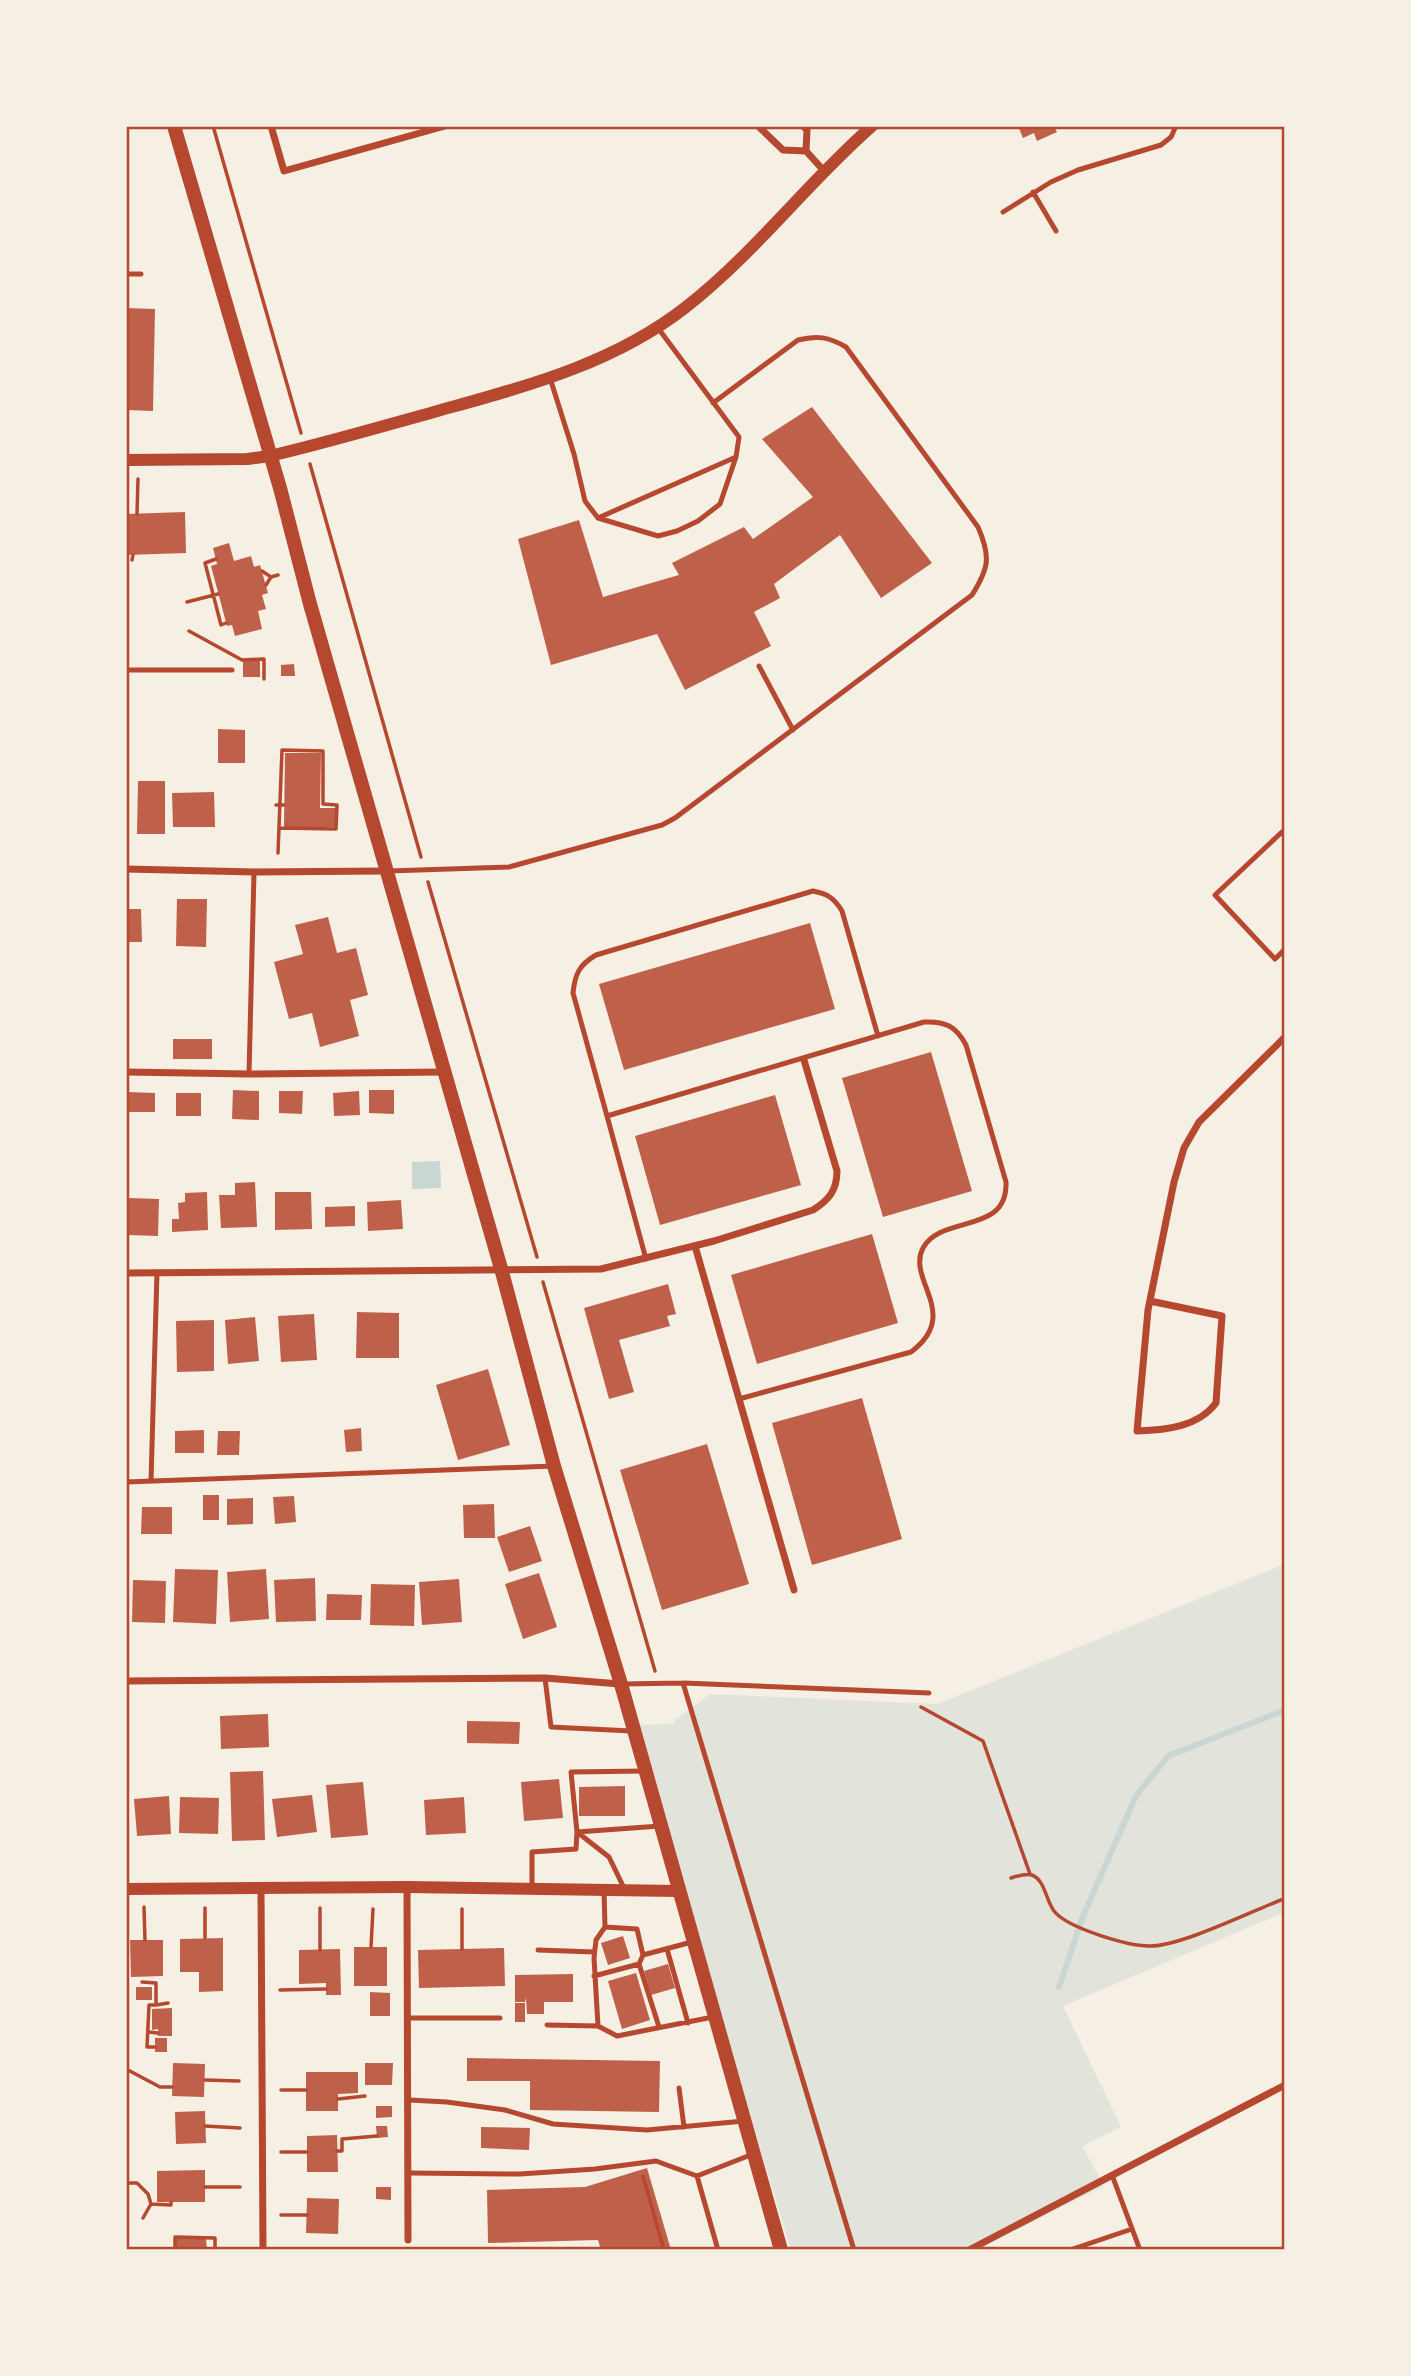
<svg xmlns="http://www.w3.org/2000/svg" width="1411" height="2376" viewBox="0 0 1411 2376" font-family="'Alegreya Sans',sans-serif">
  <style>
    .green { fill: #e2e4dc }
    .water { fill: #c9d6d2 }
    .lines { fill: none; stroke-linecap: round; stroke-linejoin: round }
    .stream { stroke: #c9d6d2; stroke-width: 6 }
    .building { fill: #bf614a }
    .path { stroke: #b5482f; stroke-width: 3.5 }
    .service { stroke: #b5482f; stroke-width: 5 }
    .minor { stroke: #b5482f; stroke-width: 7 }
    .tertiary { stroke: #b5482f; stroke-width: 12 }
    .secondary { stroke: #b5482f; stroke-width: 14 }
    .neatline { fill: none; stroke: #b5482f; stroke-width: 2.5 }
  </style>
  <rect width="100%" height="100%" fill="#f6efe4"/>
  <path class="green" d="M1285,1564v348l-222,94 58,121 -39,19 22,40 -128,64h-185l-160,-525 44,-1v-4l35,-26 227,10z"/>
  <path class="water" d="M440,1161l1,27 -29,1v-27z"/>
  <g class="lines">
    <path class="stream" d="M1059,1987l24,-71 53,-120 32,-40 117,-46"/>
  </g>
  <path class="building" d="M1018,126h36l3,6 -20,9 -3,-8 -11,5z
    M126,308l29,1 -2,102 -27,-1z
    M812,407l120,156 -51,35 -41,-63 -66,49 6,14 -26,14 17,34 -86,44 -28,-56 -106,31 -33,-126 61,-19 24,77 76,-22 -7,-12 72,-36 9,12 60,-42 -51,-58z
    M185,512l1,41 -60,2v-41z
    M229,543l5,18 17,-5 3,11 6,-2 8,28 -6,2 4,14 -8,2 4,18 -27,7 -3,-11 -5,1 -16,-60 6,-2 -4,-16z
    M243,661h17v16h-17z
    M294,664l1,12h-14v-11z
    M218,729l27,1v33h-27z
    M285,753h36l-1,55h16l-1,19h-51z
    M138,781h27v53h-28z
    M214,792l1,35h-42l-1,-34z
    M177,899h30l-1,48 -30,-1z
    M126,909h15l1,33h-16z
    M328,917l9,36 19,-5 12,47 -18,5 9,36 -39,11 -8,-34 -23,6 -15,-57 29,-8 -8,-29z
    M810,923l25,86 -211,61 -25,-86z
    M173,1039h39v20h-39z
    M931,1052l41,139 -89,26 -41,-139z
    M233,1090l26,1v29l-27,-1z
    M369,1090h25v24l-25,-1z
    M279,1091h24l-1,23 -23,-1z
    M359,1091l1,24 -26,1 -1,-23z
    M127,1092l28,1v19h-28z
    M176,1093h25v23h-25z
    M775,1095l26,90 -141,40 -25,-89z
    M255,1182l2,45 -36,1 -2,-33h16v-12z
    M207,1192l1,38 -36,2v-13h7l-1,-16 7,-1v-9z
    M275,1192h36l1,37 -37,1z
    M129,1198l30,1 -1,37 -30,-1z
    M401,1200l2,29 -35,2 -1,-29z
    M355,1206v20l-30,1v-20z
    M872,1234l26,89 -141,41 -26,-89z
    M668,1284l8,30 -9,2 3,10 -51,14 15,52 -25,7 -25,-91z
    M357,1312l42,1v45h-43z
    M314,1314l3,46 -36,2 -3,-46z
    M255,1317l4,44 -31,3 -3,-44z
    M214,1320v51l-37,1 -1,-51z
    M488,1369l22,76 -52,15 -22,-75z
    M862,1398l40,141 -90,26 -40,-142z
    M361,1428l1,23 -16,1 -2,-22z
    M204,1430v23h-29v-22z
    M218,1431h22l-1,24h-22z
    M707,1444l42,140 -87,26 -42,-140z
    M203,1495h16v25h-16z
    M294,1496l2,26 -21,2 -2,-27z
    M253,1498v26l-26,1v-26z
    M494,1504l1,34h-31l-1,-33z
    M142,1507h30v27h-31z
    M530,1526l12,35 -33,11 -12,-35z
    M175,1569l43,1 -2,54 -43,-2z
    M266,1569l3,50 -39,3 -3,-50z
    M539,1573l18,54 -34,12 -18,-55z
    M315,1578l1,43 -40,1 -2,-42z
    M459,1579l3,43 -40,3 -3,-43z
    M133,1580l33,1 -1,42 -33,-1z
    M371,1584l44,1 -1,41 -44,-1z
    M327,1594l35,1 -1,25h-35z
    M268,1714l1,33 -48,2 -1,-33z
    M467,1721l53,1 -1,22 -52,-1z
    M263,1771l2,69 -33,1 -2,-69z
    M559,1779l4,39 -39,3 -3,-39z
    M363,1782l5,53 -37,3 -5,-53z
    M625,1786v30h-46v-29z
    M312,1795l5,37 -40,5 -5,-38z
    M169,1796l2,38 -34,2 -3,-37z
    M180,1797l39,1 -1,36 -39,-1z
    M464,1797l2,36 -40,2 -2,-35z
    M623,1936l7,22 -22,7 -7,-22z
    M223,1938v53l-24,1v-20h-19v-33z
    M130,1940h33v36l-32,1z
    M354,1947h33v39h-33z
    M504,1948l1,38 -86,2 -1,-38z
    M340,1949l1,46h-15v-12l-27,1v-34z
    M668,1964l7,24 -24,7 -7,-24z
    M636,1973l14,47 -28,9 -14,-48z
    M573,1974v28h-29v12h-17l-1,-16 -1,4h-10v-27z
    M136,1987h16v13h-16z
    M370,1992l20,1v23h-20z
    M515,2003h10v19h-10z
    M172,2008v28h-14v-7l-6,1v-21z
    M155,2038h12v14h-12z
    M467,2058l193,3 -1,51 -129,-2v-29h-63z
    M173,2063l32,1 -1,33 -32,-1z
    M365,2063h28l-1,22h-27z
    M306,2072h52v21l-20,1v17h-32z
    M376,2106h16v11l-16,1z
    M205,2111l1,32 -30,1 -1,-32z
    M376,2126h11l1,11 -11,1z
    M481,2127l49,1 -1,22 -48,-2z
    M337,2135l1,37h-31v-36z
    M647,2168l24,82h-70l-3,-10 -110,3 -1,-53 98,-3z
    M205,2170v32h-48v-31z
    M376,2187h15v13l-15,-1z
    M307,2198l32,1 -1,35 -32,-1z
    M176,2239h30l1,11h-31z"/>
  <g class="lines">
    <path class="path" d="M213,126l88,307
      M310,464l111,393
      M137,514l1,-35
      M216,559l-11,4 16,62 5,-2
      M132,560l1,-5
      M262,571l9,6 7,-2
      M266,585l5,-8
      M187,602l31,-8
      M189,631l53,29 22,-1v20
      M276,805h8
      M278,853l4,-103 41,1v53l14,1 -1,24 -57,-1
      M428,882l109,375
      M543,1282l112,389
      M921,1707l62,34 47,133
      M1011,1878c6,-2 15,-5 21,-3 13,5 14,26 22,36 13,17 74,35 95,35 30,1 101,-34 132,-46
      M144,1907l1,33
      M320,1908v42
      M205,1938v-30
      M371,1947l2,-38
      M462,1949v-40
      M142,1982l14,1v22h-7l-2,42h8
      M280,1990l46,-1
      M156,2005l12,-2
      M148,2032l10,1
      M126,2069l34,18h12
      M205,2080l34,1
      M281,2090h25
      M338,2099l27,-3
      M205,2126l35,2
      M337,2151h5v-12l35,-3
      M281,2152h26
      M643,2176l21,74
      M126,2183h11l11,11 3,10 -8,14
      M205,2187h35
      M151,2204l20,1v-3
      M281,2215h26
      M175,2250v-13l40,1v12"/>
    <path class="service" d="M1033,192l23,39
      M1003,212l48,-30 27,-12 83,-25 10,-8 5,-11
      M126,274h15
      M550,378l24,76 11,47 13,17 138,-61 3,-20 -81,-109
      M598,518l60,18 19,-5 21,-10 22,-17 16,-47
      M759,666l34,64
      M126,670h106
      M1285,835l-3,-3 -67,63 60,64 10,-10
      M389,871l120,-4 153,-42 13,-7 297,-223c17,-27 19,-38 6,-68l-132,-180c-17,-10 -29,-12 -48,-7l-85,63
      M249,1074l5,-202
      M607,1116l-34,-123c2,-19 6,-28 23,-38l217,-64c15,3 21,7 29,20l36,125
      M646,1259l-39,-143 317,-94c21,-1 32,4 42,23l40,137c2,53 -64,32 -83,66 -17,32 39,66 -12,104l-172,47
      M151,1481l6,-209
      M126,1482l427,-16
      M545,1678l6,49 80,4
      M683,1683l246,10
      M623,1684l60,-1 171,567
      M645,1771l-74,1 6,60 83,-6
      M532,1889v-37l44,-3 1,-17 32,25 16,33
      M604,1890l1,37 -9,13 -2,18 4,68 19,10 96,-19
      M605,1927l32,2 6,26 49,-13
      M667,1949l21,74
      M538,1950l56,2
      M639,1964l20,63
      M594,1976l45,-12 4,-9
      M408,2018h92
      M547,2025l51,1
      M679,2088l5,39
      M409,2100l38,2 58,8 48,14 94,6 97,-9
      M409,2173l111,1 75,-5 61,-8 41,15
      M1112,2175l28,75
      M718,2250l-21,-74 56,-22
      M1070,2250l62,-21"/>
    <path class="minor" d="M271,126l13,45 161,-45
      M758,126l25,24 23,1
      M803,126l4,4 -1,21 19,21
      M126,869l128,3 132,-1
      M126,1072l123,2 195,-2
      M695,1246l99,344
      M126,1273l475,-4 113,-28 99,-31c16,-10 24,-20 24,-39l-33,-111
      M1150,1301l72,15 -6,87c-18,24 -50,27 -79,28l11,-121 26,-128 10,-34 15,-26 86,-85
      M126,1681l419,-3 75,6
      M407,1887l1,353
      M261,1889l2,361
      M969,2250l316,-165"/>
    <path class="tertiary" d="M126,460l121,-1 23,-3c55,-13 110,-29 164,-44 89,-25 178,-47 252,-105 68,-53 121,-124 186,-181
      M126,1889l281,-2 271,4"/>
    <path class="secondary" d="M174,126l106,362 30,116 192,668 52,194 67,218 160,566"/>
  </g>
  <rect width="1411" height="2376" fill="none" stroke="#f6efe4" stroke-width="256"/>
  <rect x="128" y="128" width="1155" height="2120" class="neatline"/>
</svg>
